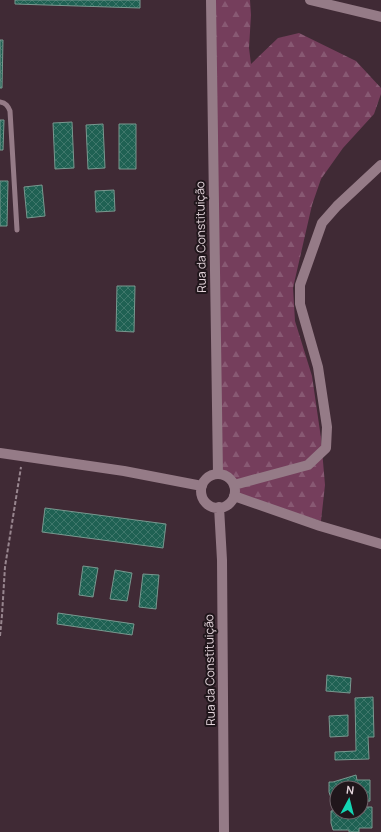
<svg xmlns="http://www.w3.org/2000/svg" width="381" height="832" viewBox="0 0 381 832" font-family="Manrope,sans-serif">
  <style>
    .forest { fill: url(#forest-firs) }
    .building { fill: url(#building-cross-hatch); stroke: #78988f }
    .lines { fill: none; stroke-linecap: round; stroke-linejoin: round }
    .path { stroke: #98868f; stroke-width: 2; stroke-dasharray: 4 2; stroke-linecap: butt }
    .service { stroke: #957b87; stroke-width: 5 }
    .minor { stroke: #957b87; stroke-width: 10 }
    .labels { text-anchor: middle; stroke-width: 4; stroke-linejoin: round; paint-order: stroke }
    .street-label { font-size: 12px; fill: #e5d6dd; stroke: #20161b }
  </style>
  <defs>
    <pattern id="forest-firs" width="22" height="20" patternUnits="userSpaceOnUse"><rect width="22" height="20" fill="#753e5c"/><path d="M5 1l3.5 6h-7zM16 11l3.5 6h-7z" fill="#885973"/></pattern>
    <pattern id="building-cross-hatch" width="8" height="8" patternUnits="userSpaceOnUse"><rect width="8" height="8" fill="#1f6153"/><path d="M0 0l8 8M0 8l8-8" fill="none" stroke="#3f776b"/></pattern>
  </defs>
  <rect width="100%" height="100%" fill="#402a35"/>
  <path class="forest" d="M211,0h39l1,15 -2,33 2,16 27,-26 21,-5 57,28 25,27v6l-7,20 -31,34 -22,31 -9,26 -19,83 2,33 17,55 9,62 4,47 -4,36 -85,-26c2,-14 -4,-21 -17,-23z"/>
  <path class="building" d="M15,0h125v8l-125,-4z
    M0,40h3l-1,48h-2z
    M0,120h4l-1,30h-3z
    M72,122l2,46 -19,1 -2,-46z
    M103,124l2,44 -17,1 -2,-44z
    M119,124h17v45h-17z
    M0,181h8l-1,45h-7z
    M42,185l3,31 -18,2 -3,-31z
    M114,190l1,21 -19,1 -1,-21z
    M117,286h18l-1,46 -18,-1z
    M45,508l121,16 -3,24 -121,-16z
    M83,566l15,2 -5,29 -14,-2z
    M115,570l17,3 -5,28 -17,-2z
    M143,574l16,1 -3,34 -17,-2z
    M58,613l76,11 -2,11 -75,-11z
    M327,675l24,3 -1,15 -24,-2z
    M373,697l1,40h-6l1,22 -34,1v-8l21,-1 -1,-53z
    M348,715v21l-18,1 -1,-21z
    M356,775l1,5h13v21l-9,1v-14h-24v13h-5l-3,-9v-10h4z
    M361,807h11v21h-13v4h-10v-2h-16l-2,-7v-12l6,-1v2h24z"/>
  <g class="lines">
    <path class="path" d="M0,636l2,-21 3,-48 16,-100"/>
    <path class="service" d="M0,102c6,1 8,4 10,9l7,119"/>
    <path class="minor" d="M211,0l7,474
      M310,0l71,17
      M0,453l124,18 78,15
      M201 491a17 17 0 1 1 34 0a17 17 0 1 1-34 0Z
      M234,485l74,-20 18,-17 1,-21 -9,-60 -18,-63v-19l22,-62 15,-17 44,-41
      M234,496l86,30 61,18
      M219,507l3,53 2,272"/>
  </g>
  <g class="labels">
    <g class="street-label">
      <text transform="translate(201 237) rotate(-91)" y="4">Rua da Constituição</text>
      <text transform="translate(210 670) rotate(-91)" y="4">Rua da Constituição</text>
    </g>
  </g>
  <g transform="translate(349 800) rotate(7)"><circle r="19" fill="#20161b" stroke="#6f6369"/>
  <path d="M0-3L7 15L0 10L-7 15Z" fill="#13d5b3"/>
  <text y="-6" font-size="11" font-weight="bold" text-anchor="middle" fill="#e5d6dd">N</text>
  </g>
</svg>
